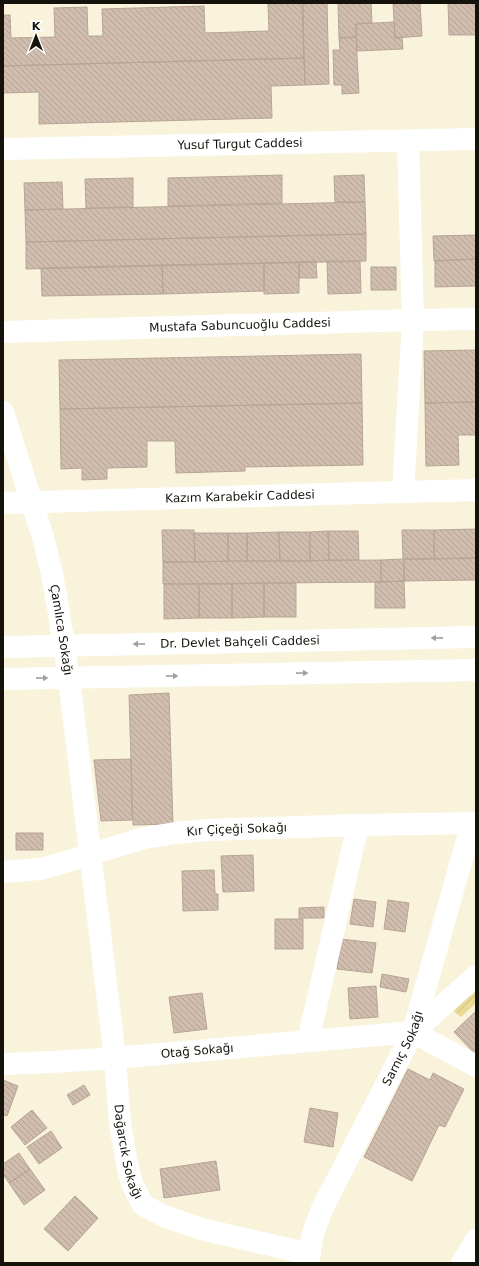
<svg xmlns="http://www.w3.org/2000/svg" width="479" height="1266" viewBox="0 0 479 1266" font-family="'DejaVu Sans',sans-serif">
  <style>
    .garden { fill: url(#garden-furrows) }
    .building { fill: url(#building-back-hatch); stroke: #b7a495 }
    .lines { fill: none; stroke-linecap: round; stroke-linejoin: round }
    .minor { stroke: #fff; stroke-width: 22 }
    .oneway { fill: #a1a09d }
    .labels { text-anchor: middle; stroke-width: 3.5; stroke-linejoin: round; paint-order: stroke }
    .street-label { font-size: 12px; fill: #14120a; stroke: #fff }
  </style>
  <defs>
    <pattern id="garden-furrows" width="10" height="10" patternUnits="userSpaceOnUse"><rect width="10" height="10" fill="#ebd997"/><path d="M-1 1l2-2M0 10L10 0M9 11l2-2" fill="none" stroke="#c9b981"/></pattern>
    <pattern id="building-back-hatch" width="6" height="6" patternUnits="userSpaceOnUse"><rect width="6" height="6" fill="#d0bdae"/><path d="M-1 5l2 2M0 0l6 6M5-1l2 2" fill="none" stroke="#b2a194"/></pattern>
  </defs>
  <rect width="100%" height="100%" fill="#f9f3dc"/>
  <path class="garden" d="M476,987v16l-15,14 -11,-9z"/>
  <path class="building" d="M302,3h25l2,81 -24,1z
    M303,3l1,55 -301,8v-51h7l1,23 44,-1 -1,-29 33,-1 1,29h15l-1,-27 102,-3 1,27 64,-2 -1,-27z
    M338,3h33l1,20 -16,1v13l-17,1z
    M393,3h27l2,33 -27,2z
    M448,3h28v32h-27z
    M394,22l1,16 7,-1 1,12 -46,2 -1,-27z
    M356,37l3,56 -17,1v-9h-8l-1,-35h7l-1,-12z
    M304,58l1,27 -34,1 1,32 -233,6v-32l-36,1v-27z
    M282,175v28l-114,3v-28z
    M364,175l1,27h-30l-1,-26z
    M133,178v29l-47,1 -1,-29z
    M62,182l1,27 -38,1 -1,-27z
    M365,202l1,32 -340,8 -1,-32z
    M366,234v27l-340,8v-27z
    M476,235v24l-42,2 -1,-25z
    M476,259v27l-41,1v-26z
    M316,261l1,17h-18v-16z
    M327,261h33l1,32 -33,1z
    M299,262v31l-35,1v-31z
    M264,263v28l-101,3 -1,-29z
    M162,265l1,29 -121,2 -1,-28z
    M371,267h25v23h-25z
    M476,350v52l-51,1 -1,-52z
    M361,354l1,49 -302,6 -1,-49z
    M476,402v33h-18l1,30 -33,1 -1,-63z
    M362,403l1,62 -118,2v4l-69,2 -1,-32h-28v26l-40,1v11l-25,1v-12l-21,1 -1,-60z
    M476,529v29l-42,1v-29z
    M162,530h32l1,32h-32z
    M402,530h32v29h-31z
    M328,531h30l1,29h-30z
    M328,531l1,29 -19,1v-29z
    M279,532h31v29h-30z
    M279,532l1,29h-33v-28z
    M194,533h34v28l-33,1z
    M228,533h19v28h-19z
    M476,558v22l-72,1v-22z
    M403,559h1v22l-23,1v-22z
    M381,560v22l-218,2v-22z
    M404,581l1,27h-30v-26z
    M264,583h32v34h-32z
    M264,583v34l-32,1v-34z
    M164,584h35v34l-35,1z
    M199,584h33v34h-33z
    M169,693l4,131 -40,1 -4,-130z
    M131,759l1,61 -31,1 -7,-61z
    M16,833h27v17h-27z
    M253,855l1,36 -31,1 -2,-36z
    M214,870l1,24h3v16l-35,1 -1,-40z
    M354,899l22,3 -3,25 -23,-3z
    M388,900l21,3 -4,29 -21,-3z
    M324,907v11h-25v-10z
    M275,919h28v30h-28z
    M341,939l35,4 -4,30 -35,-4z
    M382,974l27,5 -3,13 -26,-5z
    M376,986l2,31 -28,2 -2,-31z
    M202,993l5,36 -33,4 -5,-36z
    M476,1011v44l-22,-23z
    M408,1069l22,11 3,-7 31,16 -19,38 -6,-2 -27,56 -48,-24z
    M3,1080l15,6 -11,30 -4,-1z
    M84,1085l6,10 -17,10 -6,-10z
    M310,1108l28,5 -5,34 -29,-5z
    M32,1110l15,18 -22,17 -14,-18z
    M51,1131l11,17 -23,16 -12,-17z
    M19,1153l11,16 -21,14 -6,-9v-10z
    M216,1161l4,29 -56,8 -4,-29z
    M30,1169l15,21 -21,15 -15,-22z
    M75,1196l23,22 -30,33 -24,-22z"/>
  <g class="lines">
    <g class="minor">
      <path id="s1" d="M3,149l473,-10"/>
      <path id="s2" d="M3,332l410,-12 63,-1"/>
      <path id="s3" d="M3,412l40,125 9,37 6,33 11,71 46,380 298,-26 63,34"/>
      <path d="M403,492l10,-172 -5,-179"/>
      <path id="s4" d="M3,503l473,-13"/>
      <path id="s5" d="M3,647l473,-10"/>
      <path d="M3,679l473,-9"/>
      <path id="s6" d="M3,872l37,-3 22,-6 82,-25 31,-5 32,-3 151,-5 118,-2"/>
      <path d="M413,1032l63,-56"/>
      <path d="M308,1041l50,-216"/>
      <path id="s7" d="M3,1064l49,-2 63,-4 5,65 7,41 5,20 11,21 21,11 37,13 109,25"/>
      <path id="s8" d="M308,1263l5,-30 9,-24 91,-177 59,-209"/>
      <path d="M462,1263l14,-23"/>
    </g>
  </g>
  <defs><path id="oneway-solid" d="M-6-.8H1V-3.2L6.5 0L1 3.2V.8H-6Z"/></defs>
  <g class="oneway">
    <use href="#oneway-solid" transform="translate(437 638) rotate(179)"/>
    <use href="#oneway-solid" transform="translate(139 644) rotate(179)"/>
    <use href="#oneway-solid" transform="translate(302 673) rotate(-1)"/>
    <use href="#oneway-solid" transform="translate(172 676) rotate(-1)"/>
    <use href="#oneway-solid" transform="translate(42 678) rotate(-1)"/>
  </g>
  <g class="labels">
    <g class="street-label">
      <text dy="4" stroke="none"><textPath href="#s1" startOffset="237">Yusuf Turgut Caddesi</textPath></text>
      <text dy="4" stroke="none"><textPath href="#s2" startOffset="237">Mustafa Sabuncuoğlu Caddesi</textPath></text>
      <text dy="4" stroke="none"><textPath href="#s4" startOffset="237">Kazım Karabekir Caddesi</textPath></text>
      <text dy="4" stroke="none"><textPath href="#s3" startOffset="226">Çamlıca Sokağı</textPath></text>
      <text dy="4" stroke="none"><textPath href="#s5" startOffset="237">Dr. Devlet Bahçeli Caddesi</textPath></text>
      <text dy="4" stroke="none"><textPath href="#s6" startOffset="239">Kır Çiçeği Sokağı</textPath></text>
      <text dy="4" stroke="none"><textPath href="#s8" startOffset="236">Sarnıç Sokağı</textPath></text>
      <text dy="4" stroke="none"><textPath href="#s3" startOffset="740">Otağ Sokağı</textPath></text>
      <text dy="4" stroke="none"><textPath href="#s7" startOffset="207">Dağarcık Sokağı</textPath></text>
    </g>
  </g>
  <rect width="479" height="1266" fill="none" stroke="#14120a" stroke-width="8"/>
  <g transform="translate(36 36)" stroke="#ffffff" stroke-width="3" paint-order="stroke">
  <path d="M0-3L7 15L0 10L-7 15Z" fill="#14120a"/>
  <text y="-6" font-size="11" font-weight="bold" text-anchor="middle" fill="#14120a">K</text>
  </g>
</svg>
